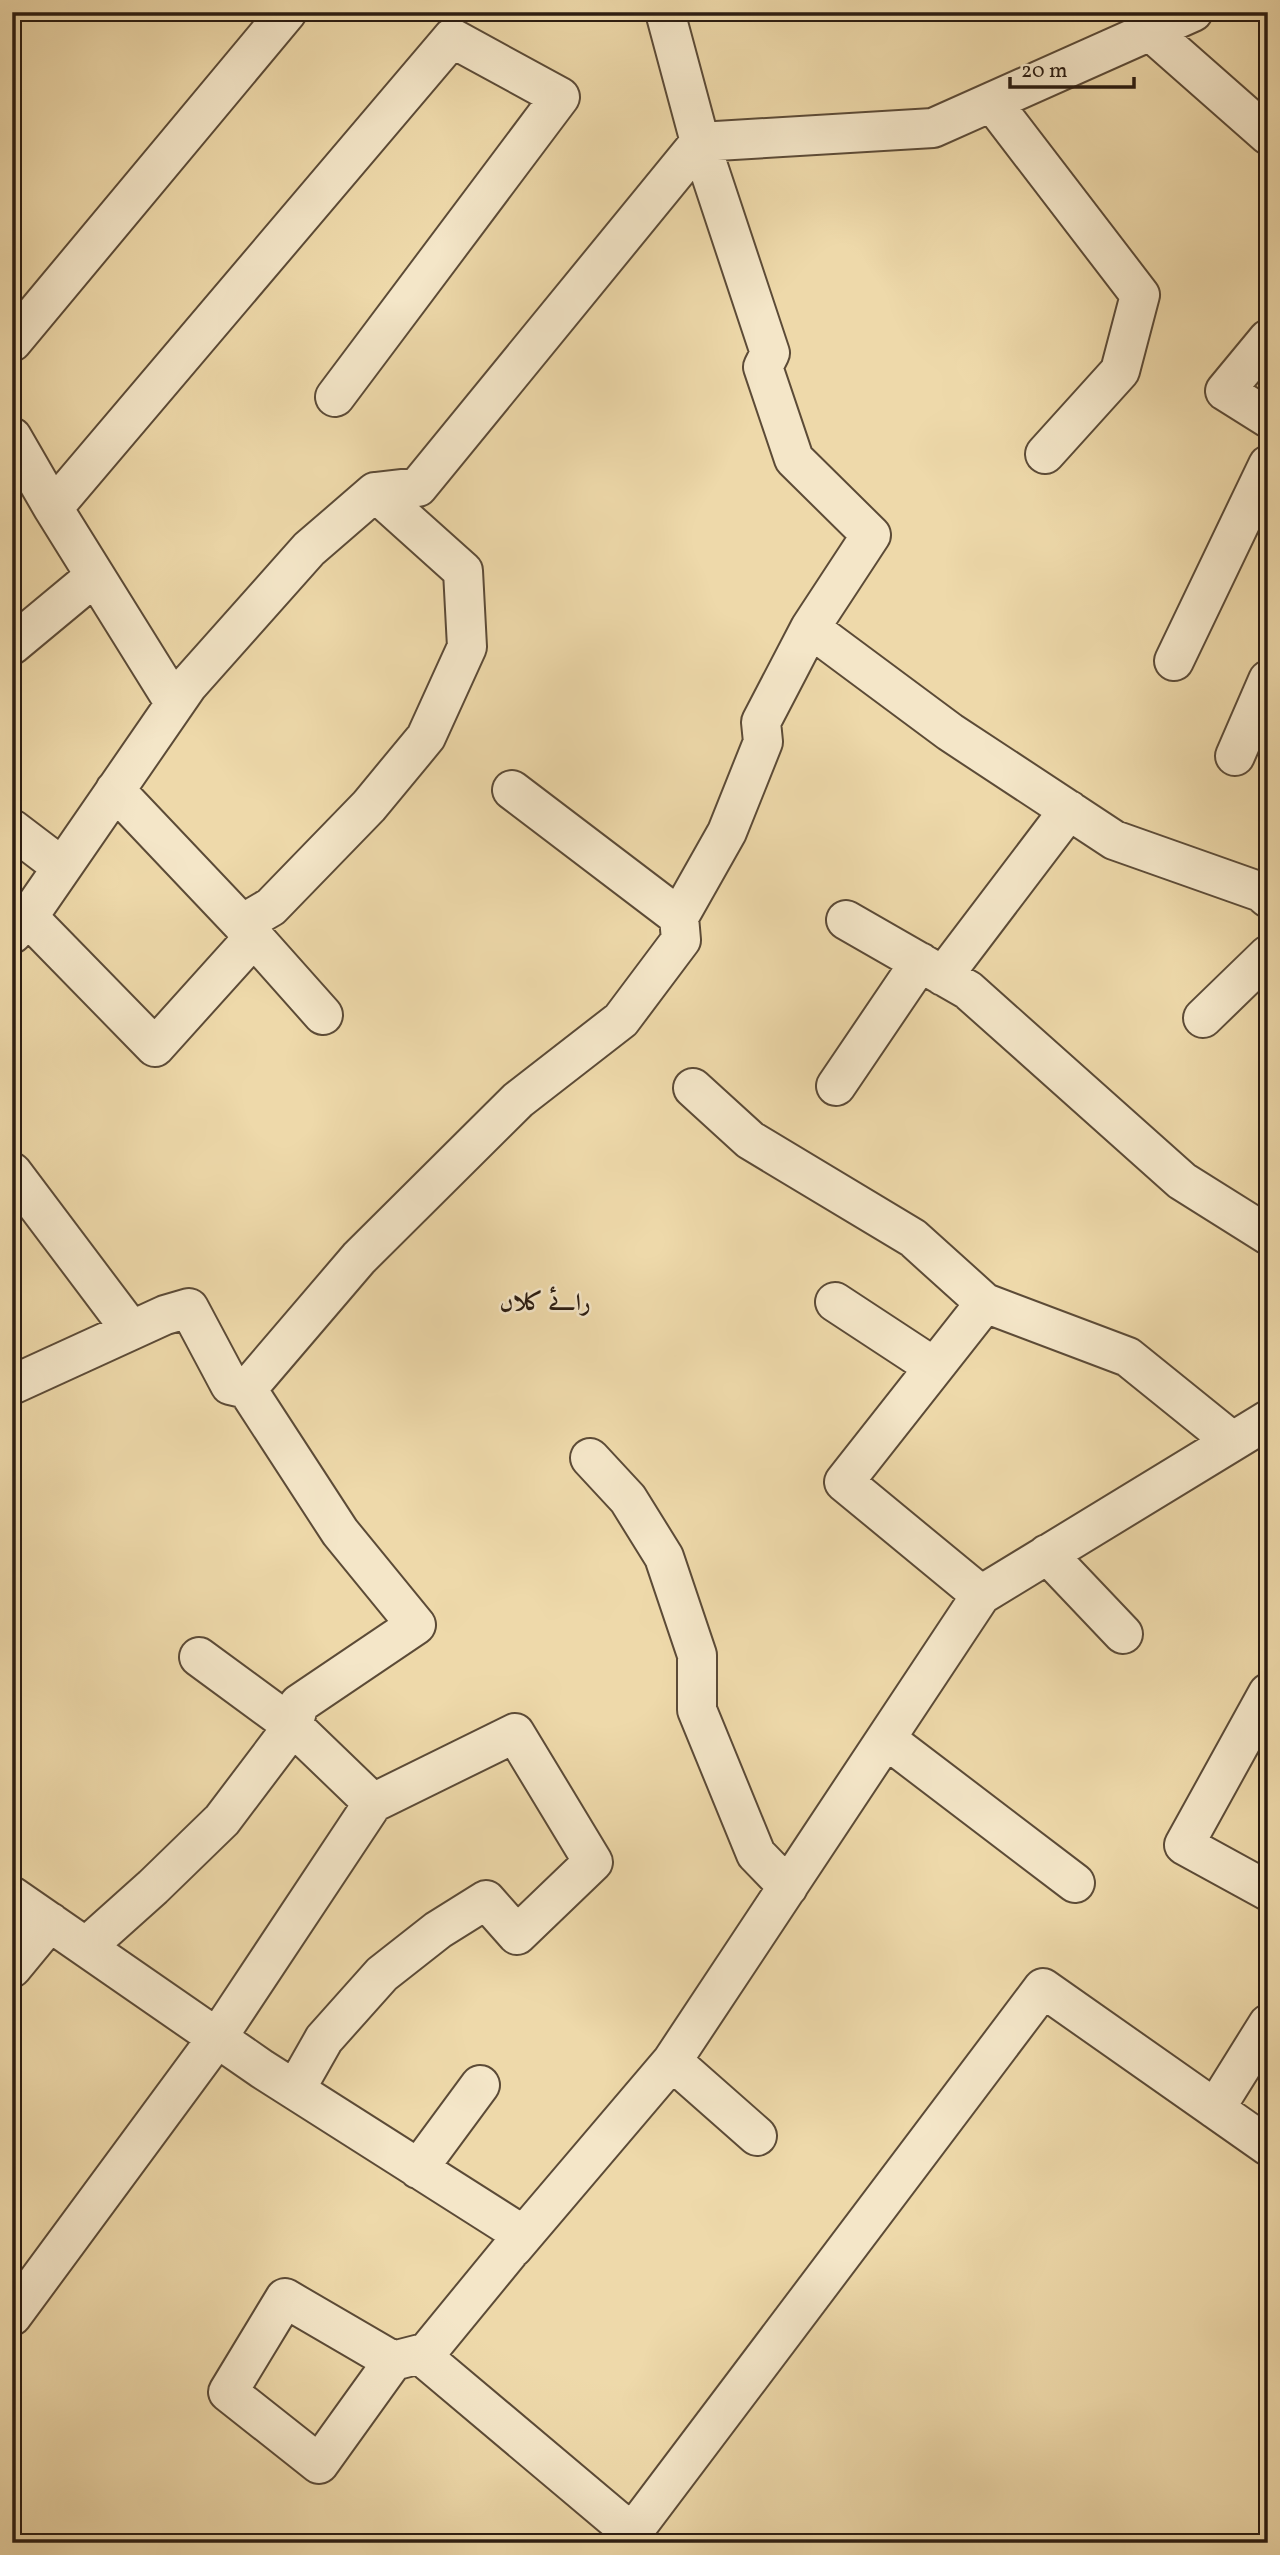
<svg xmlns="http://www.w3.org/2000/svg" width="1280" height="2555" viewBox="0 0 1280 2555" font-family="Vollkorn,Amiri,serif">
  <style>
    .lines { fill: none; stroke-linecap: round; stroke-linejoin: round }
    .minor-casing { stroke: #5c4b37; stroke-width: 42 }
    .minor { stroke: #f4e6c8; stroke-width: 38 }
    .labels { text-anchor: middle; stroke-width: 5; stroke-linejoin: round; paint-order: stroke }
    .quarter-label { font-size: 24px; font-weight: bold; fill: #2b1c11; stroke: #f4e6c8 }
  </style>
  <rect width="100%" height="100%" fill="#eed9aa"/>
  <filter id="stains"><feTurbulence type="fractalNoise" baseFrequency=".00286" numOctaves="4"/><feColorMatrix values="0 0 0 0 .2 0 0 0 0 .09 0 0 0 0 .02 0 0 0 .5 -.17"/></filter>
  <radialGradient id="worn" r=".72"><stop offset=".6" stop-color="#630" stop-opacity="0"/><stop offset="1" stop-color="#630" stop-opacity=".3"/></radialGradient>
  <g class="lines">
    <defs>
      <path id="minor" d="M665,12l35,130 70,211 -7,14 31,92 77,76 -61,93
        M1150,31l118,104
        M992,102l148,193 -20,76 -75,83
        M1268,339l-43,52 43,27
        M12,342l275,-330
        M12,437l41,71 122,196
        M53,508l399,-470 108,59 -225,300
        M12,645l83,-69
        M1174,661l94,-196
        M1235,756l33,-76
        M115,790l127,134 29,-17 98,-101 57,-69 41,-90 -4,-76 -88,-79
        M12,829l50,38
        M28,917l127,130 99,-110
        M679,917l48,-85 36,-90 -2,-20 49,-94 140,104 164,108 147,52 7,6
        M846,920l122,70 214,191 86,54
        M242,924l81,91
        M12,934l16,-17 160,-232 121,-136 66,-57 43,-5 282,-345 233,-14 260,-116
        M943,976l126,-166
        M1203,1018l65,-63
        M836,1086l84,-124
        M693,1088l57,52 163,98 72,65
        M12,1172l119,158
        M835,1302l99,65
        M12,1385l153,-70 24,-7 41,77 17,4
        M590,1458l38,41 36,58 33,98v55l59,144 32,33
        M1047,1554l76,80
        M981,1595l-137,-113 141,-179 143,54 104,84
        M199,1657l94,69 6,-22 117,-79 -76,-93 -93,-143 112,-131 159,-158 103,-80 60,-80 -2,-23 -167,-127
        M1268,1693l-84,152 84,46
        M886,1739l189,144
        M12,1896l250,173 261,166 -100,122 209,176 -7,10
        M86,1947l67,-60 69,-67 71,-94 80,77
        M12,1968l38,-46
        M672,2061l85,75
        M1215,2109l53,-85
        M418,2169l62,-84
        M513,2248l159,-187 309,-466 287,-175
        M12,2316l205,-278 156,-235 142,-70 78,129 -76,73 -31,-35 -48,30 -56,44 -58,65 -29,51
        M393,2361l-108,-63 -57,94 91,72 74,-103 35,-9
        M632,2533l411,-545 225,158"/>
    </defs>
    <use href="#minor" class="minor-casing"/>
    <use href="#minor" class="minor"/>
  </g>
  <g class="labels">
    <g class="quarter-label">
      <text x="545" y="1310">رائے کلاں</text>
    </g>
  </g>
  <rect width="1280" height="2555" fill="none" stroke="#eed9aa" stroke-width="42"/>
  <rect x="14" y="14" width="1252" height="2527" fill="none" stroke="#2b1c11" stroke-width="3.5"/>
  <rect x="21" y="21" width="1238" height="2513" fill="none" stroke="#2b1c11" stroke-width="2"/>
  <path d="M1010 77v10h124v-10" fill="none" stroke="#2b1c11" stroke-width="3.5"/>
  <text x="1021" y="77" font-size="21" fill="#2b1c11" stroke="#f4e6c8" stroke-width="5" paint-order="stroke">20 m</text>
  <rect width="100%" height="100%" filter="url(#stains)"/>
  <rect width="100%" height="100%" fill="url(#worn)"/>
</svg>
